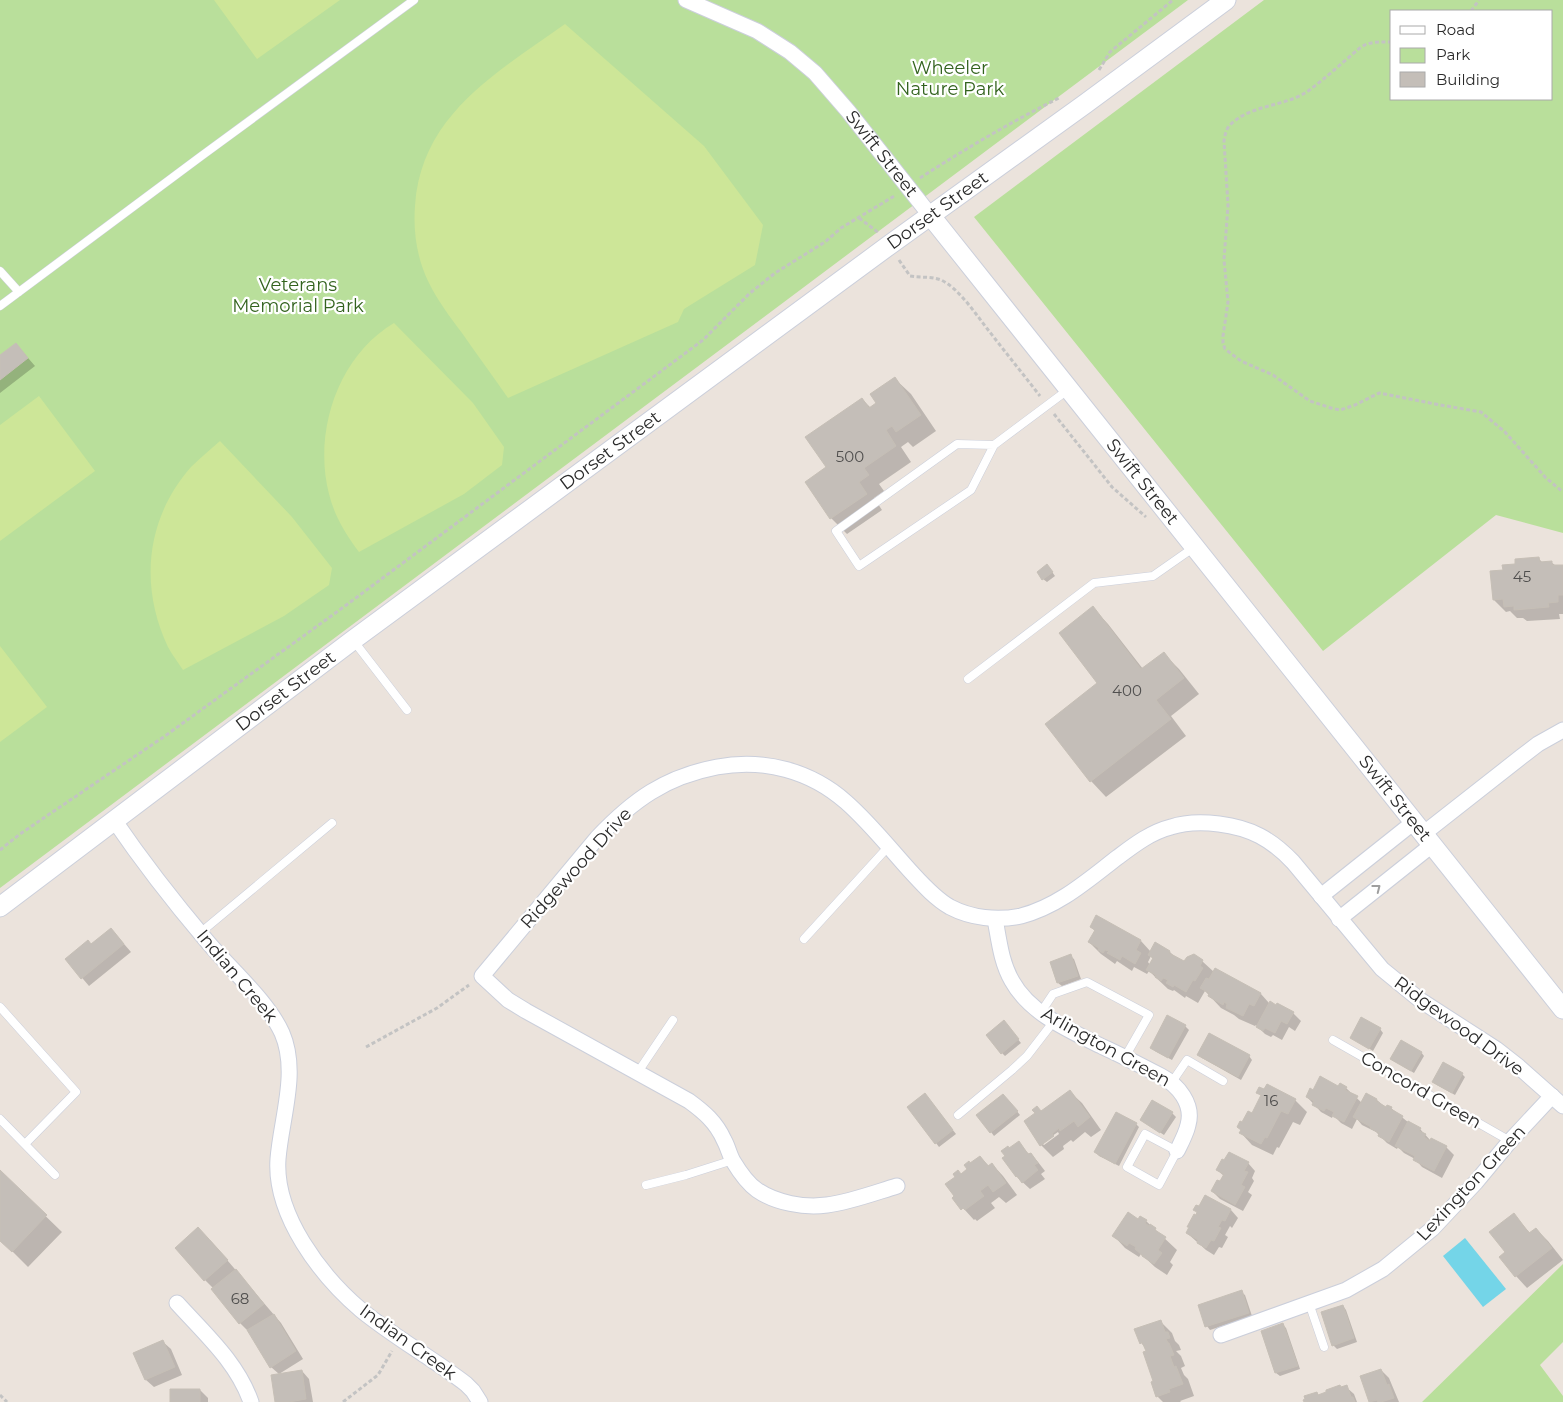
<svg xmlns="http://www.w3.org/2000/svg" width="1563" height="1402" viewBox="0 0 1563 1402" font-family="Montserrat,sans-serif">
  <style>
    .green { fill: #b9df9b; fill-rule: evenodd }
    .pitch { fill: #cde698 }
    .water { fill: #74d5e8 }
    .shadow { fill: #0003; fill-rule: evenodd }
    .building { fill: #c4beb8; stroke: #c6bfb6 }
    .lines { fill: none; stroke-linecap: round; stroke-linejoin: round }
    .service-casing { stroke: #cbcfdb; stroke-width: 9 }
    .minor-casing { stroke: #cbcfdb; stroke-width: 17 }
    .tertiary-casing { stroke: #cbcfdb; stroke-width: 21 }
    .path { stroke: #c3c3c3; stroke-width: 3; stroke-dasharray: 4 2.5; stroke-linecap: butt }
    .service { stroke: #fff; stroke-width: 8 }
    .minor { stroke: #fff; stroke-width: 15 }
    .tertiary { stroke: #fff; stroke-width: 19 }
    .oneway { stroke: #9f9f9f }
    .labels { text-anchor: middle; stroke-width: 4.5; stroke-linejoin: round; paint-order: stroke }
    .number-label { font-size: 15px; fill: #504f4e }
    .park-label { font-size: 18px; fill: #33631e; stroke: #fff }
    .street-label { font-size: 18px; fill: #2a2a2a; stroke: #fff }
  </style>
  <rect width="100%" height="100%" fill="#ebe3dc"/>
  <path class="green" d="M0,0h1188l-1188,888z
    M1264,0h299v533l-67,-18 -173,136 -349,-434zM1392,11h160v88h-160z
    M1563,1264v78l-23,23 23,31v6h-141z"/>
  <path class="pitch" d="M214,0h126l-83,59z
    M565,24l139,122 59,79 -8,40 -71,44 -6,13 -170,76c-15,-22 -31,-43 -46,-65 -12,-16 -24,-32 -33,-50 -12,-24 -16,-51 -14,-77 6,-92 83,-134 150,-182z
    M394,323l79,80 31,44 -2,18 -38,29 -105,58c-13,-17 -25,-37 -30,-58 -16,-62 9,-138 65,-171z
    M39,396l56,75 -95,70v-116z
    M220,441l72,76 40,51 -3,17 -45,31 -101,54c-5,-8 -11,-15 -15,-23 -29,-61 -22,-129 23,-180 9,-9 19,-17 29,-26z
    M0,646l47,61 -47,35z"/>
  <path class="water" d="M1465,1238l41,51 -23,18 -40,-51z"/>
  <path class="shadow" d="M16,344l19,22 -35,27v-36z
    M895,379l16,15 25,37 -23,16 -5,-5 -7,5 10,15 -32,22 5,7 -10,7 8,12 -35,24 -16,-16 -3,-50 34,-69 9,9 7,-5z
    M1539,559l4,4 8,-1 5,4h7v48h-4l1,5 -33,2 -4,-3h-6l-7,-7 -4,1 -12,-12 10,-29 13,-6z
    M1050,569l5,7 -8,6 -4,-3z
    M1093,608l15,16 35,45 21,-15 15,15 20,25 -28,22 15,20 -80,61 -15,-16 8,-98z
    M1096,917l45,24 10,11h19l7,7 8,4 17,-2 12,11 2,-2 45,24 8,9 24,10 8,8 -6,10 -6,-4 -7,13 -9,-5 -2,2 -6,-3 -9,-9 -1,1 -16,-7 -5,-4 -13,-7 -16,-17 -7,12 -12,-7 -1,2 -11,-8 -1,1 -5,-2 -19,-18 -2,3 -13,-7 -2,4 -15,-10 -2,3 -14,-10 -12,-12 6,-11 -4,-4zM1151,956l2,3 -3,6 -2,-3z
    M111,929l20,23 -42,34 -22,-26 25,-14z
    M1070,956l4,3 7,20 -19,7 -4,-3 -7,-21z
    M1007,1026l14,17 -16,13 -3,-3z
    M1185,1026l4,4 -17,30 -17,-9 -3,-3z
    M1380,1029l3,4 -10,18 -22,-14z
    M1421,1052l3,4 -10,17 -23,-14z
    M1199,1055l50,1 3,4 -11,20 -39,-22z
    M1462,1074l3,3 -10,18 -18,-10 -4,-3z
    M1339,1088h7l16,15 4,-8 11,5 9,8 2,-2 3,2 18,15 11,6 11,12 15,6 8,8 -12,23 -20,-11 -7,-8 -11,-6 -6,-6 -1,2 -10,-6 -11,-11 -14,-7 -5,-6 -5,10 -11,-6 -8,-8 -1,3 -11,-6 -14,-15 6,-6z
    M1070,1092l12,11 19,27 -10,7 -6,-5 -12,10 -2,-2 -8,6 1,3 -11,8 -12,-12 -8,-12 9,-21zM1058,1132l1,2 -15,11 -2,-2z
    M1258,1092l37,8 12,12 -7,13 -7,-3 -14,26 -2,-1 -4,8 -21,-10 -11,-12 2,-9 9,-9 10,-19z
    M928,1098l28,36 -17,13 -3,-4z
    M1007,1099l13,16 -26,21 -3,-4z
    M1172,1113l4,4 -12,18 -23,-15z
    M1136,1124l3,3 -20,39 -20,-10 -4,-4z
    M1018,1143l12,12 1,-1 7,8 7,9 -4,3 4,5 -15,10 -13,-12 -14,-19 3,-2 4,-7z
    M980,1157l9,9 3,-2 11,12 14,19 -11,8 -7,-6 -8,6 4,5 -18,13 -2,-2 -1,1 -20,-22 7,-23 8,-5 1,-5z
    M1248,1163l7,8 -3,7 2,3 -6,11 4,3 -9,16 -23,-12 -8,-8 12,-15 -7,-6z
    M0,1172l62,60 -34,35 -28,-28z
    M1206,1196l25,14 7,8 -6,10 -2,-2 -5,9 3,2 -6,11 -3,-1 -5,8 -8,-5 -19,-17z
    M1514,1215l17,19 5,-5 12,12 15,19 -36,28 -11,-12 -10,-23z
    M1139,1221h7l31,29 -7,12 3,3 -6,10 -12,-8 -14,-13 -2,3 -14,-9 -11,-12z
    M210,1240l71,83 22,36 -24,15 -8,-7 -19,-32 -12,-12 -26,-34 -9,-9z
    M1241,1292l4,3 7,21 -42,14 -3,-4z
    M1343,1306l3,4 11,32 -20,7 -4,-4z
    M1160,1321l12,12 3,8 4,4 2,5 -5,1 5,5 4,10 -4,2 3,7 4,4 6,17 -14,5 1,1h-18l-6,-6 -10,-44 -1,-4 -5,-5z
    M1283,1325l3,3 14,41 -20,7 -4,-3 -14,-41z
    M163,1342l8,7 11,26 -28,12 -8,-7 -11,-26z
    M1381,1370l8,8 10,24h-29l-9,-25z
    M302,1371l7,8 4,23h-37z
    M1346,1387l8,7 3,8h-52l12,-9 2,3z
    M200,1390l8,8v4h-37z"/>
  <path class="building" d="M16,343l12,15 -28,22v-25z
    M895,377l26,38 -25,17 -4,-6 -6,4 10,16 -32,22 5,7 -10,7 8,12 -37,25 -25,-37 21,-15 -21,-30 57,-39 7,10 7,-5 -6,-9z
    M1539,557l1,5 12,-1v4h11v30h-5v7l-10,1 1,4 -35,3v-4l-10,1 -1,-8 -10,1 -3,-29 13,-1 -1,-5 13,-1v-5z
    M1047,564l6,8 -11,8 -5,-8z
    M1093,606l48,63 23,-17 20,26 -28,22 15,19 -81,63 -45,-58 52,-41 -38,-50z
    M1096,915l45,25 -5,10 5,3 -6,11 -13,-8 -2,4 -13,-7 2,-2 -4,-1 -2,3 -5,-3 1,-2 -11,-6 7,-12 -5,-3z
    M111,928l13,16 -43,35 -16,-20 23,-19 3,4z
    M1155,942l15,9 -1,2 15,8 3,-4 7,-3 9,6 -3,6 3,2 -8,13 -2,-1 -7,12 -12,-7 -1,2 -7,-4 2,-3 -5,-2 -2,3 -6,-4 1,-2 -10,-5 7,-12 -5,-3z
    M1071,954l7,22 -21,7 -7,-21z
    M1215,968l46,25 -7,13 -5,-2 -6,12 -17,-8 1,-4 -3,-2 -1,3 -15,-9 1,-3 -9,-5 6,-10 3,1z
    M1270,1001l6,4 1,-2 17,9 -7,12 -6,-3 -6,12 -10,-5 -2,3 -7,-4z
    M1167,1015l19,10 -18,33 -18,-10z
    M1361,1017l20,11 -12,21 -19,-11z
    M1004,1020l15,19 -18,15 -15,-19z
    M1209,1033l41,22 -12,22 -41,-22z
    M1401,1040l21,12 -11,19 -21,-12z
    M1443,1062l20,11 -11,20 -20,-11z
    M1320,1076l18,10 2,-3 7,4 -2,3 13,6 -14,26 -12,-6 2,-4 -8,-4 -2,3 -12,-6 2,-4 -8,-4 4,-9 3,2z
    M1267,1084l29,15 -8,15 -7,-3 -14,27 -2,-1 -4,7 -22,-11 2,-3 -4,-3 3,-6 2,1 6,-11 4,2 9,-18 -5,-2 3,-6 5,2z
    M1070,1090l20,27 -12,10 -4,-6 -14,10 -1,-3 -7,6 2,2 -14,10 -16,-25 11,-8 -3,-3 5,-4 4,5z
    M925,1093l28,37 -18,14 -28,-37z
    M1366,1093l11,6 -1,2 10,6 1,-2 5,2 -1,2 12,7 -14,26 -11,-6 1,-3 -9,-5 1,-1 -18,-10z
    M1003,1094l15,17 -28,22 -14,-18z
    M1152,1100l21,12 -13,21 -20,-13z
    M1116,1112l21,11 -22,41 -21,-12z
    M1408,1121l13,7 -2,3 7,3 -2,3 6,4 1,-3 16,8 -13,25 -21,-11 2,-4 -20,-10z
    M1019,1141l9,13 3,-1 7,10 -4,2 4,5 -16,13 -5,-7 -1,1 -14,-19 3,-2 -4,-5 7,-5 1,2z
    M1229,1152l20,10 -5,9 4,1 -7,13 4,2 -10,18 -24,-14 6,-11 3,1 4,-7 -8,-4 6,-11 2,1z
    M980,1156l8,10 4,-3 14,20 -13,9 -5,-7 -8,6 4,5 -19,14 -2,-2 -2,2 -9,-12 2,-2 -9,-12 10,-7 -2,-3 5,-4 3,4 6,-5 -3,-4 5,-4 1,2z
    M0,1170l47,45 -35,37 -12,-11z
    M1205,1195l26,14 -6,12 -3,-1 -4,7 3,1 -7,13 -3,-1 -5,8 -9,-5 1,-3 -12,-7 3,-6h-2l7,-13 2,1 1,-3 -4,-2 3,-5 3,1z
    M1128,1212l10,7 2,-3 7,4 -2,3 4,3 1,-2 6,4 -1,2 11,7 -8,13 4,3 -8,11 -12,-8v-1l-7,-6 1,-2 -7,-4 -2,3 -15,-10z
    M1514,1213l15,20 7,-5 16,20 -37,29 -16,-20 6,-5 -16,-20z
    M198,1227l30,33 -24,21 -29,-33z
    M236,1269l28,35 -25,20 -28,-35z
    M1242,1290l7,23 -44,14 -7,-22z
    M1343,1305l11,33 -22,8 -11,-34z
    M274,1314l22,37 -26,17 -23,-38z
    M1161,1320l4,12h3l2,6 -4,1 2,4h1l5,12 -4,1 4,11 2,-1 7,18 -14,5 1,3 -14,5 -5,-15 2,-1 -10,-29 3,-1 -4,-9 -2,2 -6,-15z
    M1283,1323l15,43 -23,7 -14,-42z
    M163,1340l12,27 -30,13 -12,-27z
    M1381,1369l6,16 2,-1 5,14 -13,4h-3l-1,-2 -8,2 -9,-26z
    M302,1370l4,29 -17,3h-14l-4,-27z
    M1340,1385l1,2 6,-2 4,12h2l2,5h-51l-1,-2 2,-1 -1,-3 13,-4 1,3 8,-3v-2z
    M170,1389h30v13h-30z"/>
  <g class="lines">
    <defs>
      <path id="service" d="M0,271l19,21
        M0,306l200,-149 214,-157
        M994,445l-23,45 -112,76 -23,-35 121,-87 37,1 75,-56
        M353,640l54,70
        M968,679l126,-96 59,-7 40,-28
        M200,933l132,-110
        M804,939l84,-92
        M0,1007l76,85 -51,52
        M1041,1012l12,-18 34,-12 62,33 -24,42
        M1333,1040l177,101
        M638,1072l35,-52
        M1172,1082l15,-22 36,21
        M958,1115l54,-45 15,-14 27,-35
        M0,1119l55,56
        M1145,1134l32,17 -18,34 -32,-18z
        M646,1185l40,-10 47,-15
        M1309,1303l15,44"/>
      <g id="minor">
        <path id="s1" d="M686,0l71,31 33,21 25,21 33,38 82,104"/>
        <path d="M114,820c28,41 59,81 92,120 23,28 61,60 76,93 17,39 -1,86 -4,126 -4,56 43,117 83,151 33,27 71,48 105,74l7,7 7,11"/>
        <path d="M1423,834l98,-77 17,-13 25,-14"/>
        <path d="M1321,896l93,-74"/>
        <path d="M995,919c4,21 6,43 17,62 18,33 59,50 91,66 20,9 39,19 58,29 17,9 33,28 27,49 -2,9 -7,18 -11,26"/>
        <path d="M1339,919l93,-74"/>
        <path d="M897,1186c-23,7 -47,16 -70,19 -23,3 -51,-2 -70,-15 -10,-7 -18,-19 -24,-29 -4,-7 -5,-14 -9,-21 -8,-18 -20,-28 -35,-39l-163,-90 -18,-11 -26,-24 115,-138c36,-38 68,-61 120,-71 47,-9 94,4 129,35 25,22 45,48 67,72 11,12 23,25 37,33 21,11 47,14 71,9 38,-10 67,-36 97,-59 16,-12 33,-25 53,-30 15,-5 32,-5 48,-3 32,4 52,15 74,38l89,107 38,31 76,49 23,18 44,39"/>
        <path d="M177,1303c28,31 60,59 74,99"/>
        <path d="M1221,1335l125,-45 37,-21 49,-40 44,-47 34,-41 42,-45"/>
      </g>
      <g id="tertiary">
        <path id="s2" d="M930,215l633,794"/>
        <path id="s3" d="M0,907l353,-267 535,-394 197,-142 141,-104"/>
      </g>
    </defs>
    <use href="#service" class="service-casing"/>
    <use href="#minor" class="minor-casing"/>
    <use href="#tertiary" class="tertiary-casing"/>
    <path class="path" d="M1471,11l8,-11
      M1392,42c-12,0 -21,-1 -31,5 -17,14 -35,31 -53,44 -23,16 -56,13 -77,33 -5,4 -6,11 -7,17l4,64 -4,55 4,42 -5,34v7l2,6 16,12 32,14 37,26 21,7 9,2 15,-5 24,-12 56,11 46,8 24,20 41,46 17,14
      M1099,70l11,-18 63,-52
      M920,178c45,-29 91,-56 139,-80
      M859,218l20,15
      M899,260l11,16c11,2 21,0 31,4 18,8 36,36 48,51 17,22 34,43 51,65
      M1054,414l58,73 34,30
      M0,850l20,-16 145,-98 180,-130 358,-266 47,-47 25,-20 50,-31 16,-14 55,-33
      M366,1047l71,-39 32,-23
      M0,1395l7,7
      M343,1402l35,-27 14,-24"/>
    <use href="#service" class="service"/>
    <use href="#minor" class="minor"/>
    <use href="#tertiary" class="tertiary"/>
  </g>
  <defs><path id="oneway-chevron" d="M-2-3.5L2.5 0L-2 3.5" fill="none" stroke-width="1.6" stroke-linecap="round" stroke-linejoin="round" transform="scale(1.25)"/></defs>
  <use class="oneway" href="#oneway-chevron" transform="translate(1377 888) rotate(-38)"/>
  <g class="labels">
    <g class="number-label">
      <text x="850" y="462">500</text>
      <text x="1522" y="582">45</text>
      <text x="1127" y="696">400</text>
      <text x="1271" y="1106">16</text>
      <text x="240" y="1304">68</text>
    </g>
    <g class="park-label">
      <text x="950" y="74">Wheeler<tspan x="950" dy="21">Nature Park</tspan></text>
      <text x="298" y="291">Veterans<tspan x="298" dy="21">Memorial Park</tspan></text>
    </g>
    <g class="street-label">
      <text dy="6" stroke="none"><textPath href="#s1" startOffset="254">Swift Street</textPath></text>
      <text dy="6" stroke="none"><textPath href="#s3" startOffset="1168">Dorset Street</textPath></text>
      <text dy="6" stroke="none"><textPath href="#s3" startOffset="762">Dorset Street</textPath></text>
      <text dy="6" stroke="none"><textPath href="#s2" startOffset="341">Swift Street</textPath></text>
      <text dy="6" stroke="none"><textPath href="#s3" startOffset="358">Dorset Street</textPath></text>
      <text dy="6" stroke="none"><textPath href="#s2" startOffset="746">Swift Street</textPath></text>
      <text transform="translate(576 868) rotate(-48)" y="6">Ridgewood Drive</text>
      <text transform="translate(237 976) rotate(50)" y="6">Indian Creek</text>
      <text transform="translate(1459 1026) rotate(36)" y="6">Ridgewood Drive</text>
      <text transform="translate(1106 1047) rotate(29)" y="6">Arlington Green</text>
      <text transform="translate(1421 1090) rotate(30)" y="6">Concord Green</text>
      <text transform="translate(1471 1183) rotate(-47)" y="6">Lexington Green</text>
      <text transform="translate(408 1342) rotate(36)" y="6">Indian Creek</text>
    </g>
  </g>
  <rect x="1390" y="10" width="162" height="90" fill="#ffffff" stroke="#aaaaaa"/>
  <rect x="1400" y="26" width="25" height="8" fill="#ffffff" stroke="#aaaaaa"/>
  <text x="1436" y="35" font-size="15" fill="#2a2a2a">Road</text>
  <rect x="1400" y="48" width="25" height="15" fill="#b9df9b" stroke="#aaaaaa"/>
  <text x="1436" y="60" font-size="15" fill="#2a2a2a">Park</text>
  <rect x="1400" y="72" width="25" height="15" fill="#c4beb8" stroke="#aaaaaa"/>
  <text x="1436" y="85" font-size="15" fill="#2a2a2a">Building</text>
</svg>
